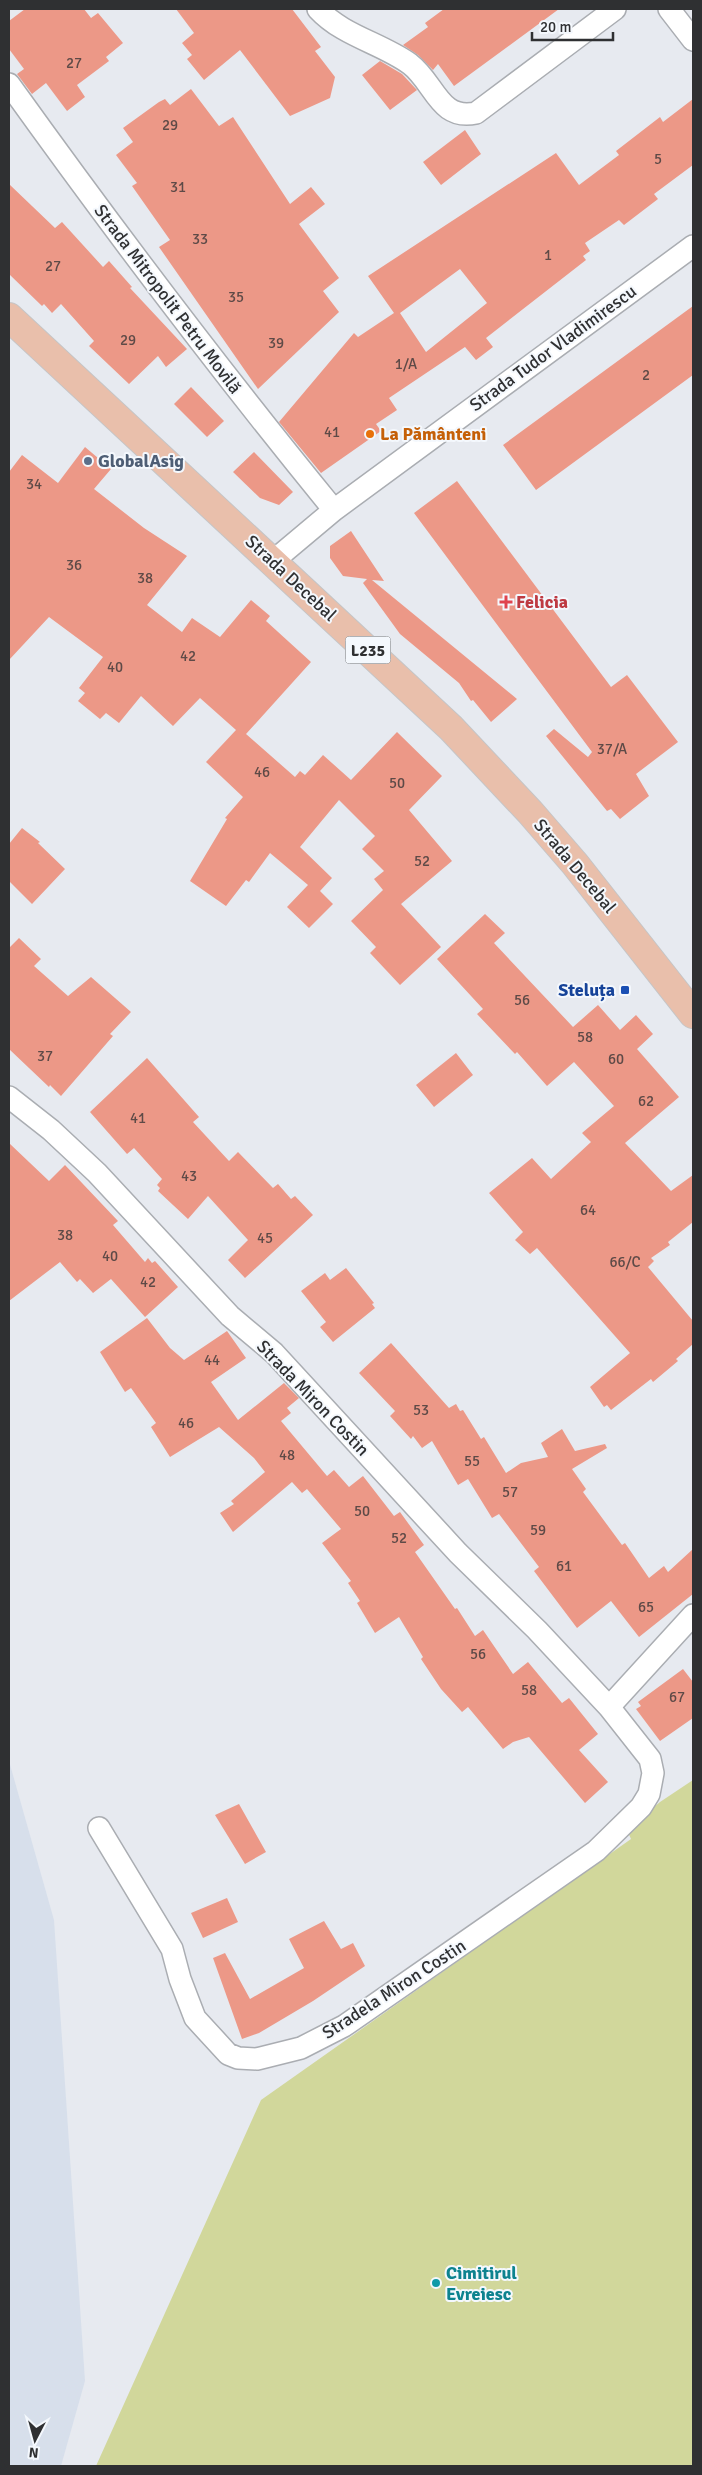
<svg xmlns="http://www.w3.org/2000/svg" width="702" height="2475" viewBox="0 0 702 2475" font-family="Signika,sans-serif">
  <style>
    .built { fill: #d7dfeb }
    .green { fill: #d1d79b }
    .building { fill: #ec9887; fill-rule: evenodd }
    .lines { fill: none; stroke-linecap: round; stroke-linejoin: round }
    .street-casing { stroke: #aaadb2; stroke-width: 24 }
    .primary-casing { stroke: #c5c5c6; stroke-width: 30 }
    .street { stroke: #fff; stroke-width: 21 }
    .primary { stroke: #e9bfab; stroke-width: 28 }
    .food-dot { fill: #e8710a; stroke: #f4f8fd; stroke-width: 2 }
    .service-dot { fill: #5c6f8a; stroke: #f4f8fd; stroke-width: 2 }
    .health-dot { fill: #e0444e; stroke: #f4f8fd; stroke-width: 2 }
    .transit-dot { fill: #1a4fb4; stroke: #f4f8fd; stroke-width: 2 }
    .culture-dot { fill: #0f9aa8; stroke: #f4f8fd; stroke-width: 2 }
    .labels { text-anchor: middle; stroke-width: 4; stroke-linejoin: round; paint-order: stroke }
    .number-label { font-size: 15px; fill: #5e4a47 }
    .shield { fill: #f4f8fd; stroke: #6a6c6f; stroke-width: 1 }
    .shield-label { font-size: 16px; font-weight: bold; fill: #2f3032 }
    .street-label { font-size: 18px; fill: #2f3032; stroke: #f4f8fd }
    .food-label { font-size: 18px; font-weight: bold; fill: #c56008; stroke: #f4f8fd; text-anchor: start }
    .service-label { font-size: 18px; font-weight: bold; fill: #4e5e75; stroke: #f4f8fd; text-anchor: start }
    .health-label { font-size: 18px; font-weight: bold; fill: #be3a42; stroke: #f4f8fd; text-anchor: start }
    .transit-label { font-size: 18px; font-weight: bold; fill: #164399; stroke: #f4f8fd; text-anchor: end }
    .culture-label { font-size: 18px; font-weight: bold; fill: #0d838f; stroke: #f4f8fd; text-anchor: start }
  </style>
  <rect width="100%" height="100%" fill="#e7eaf0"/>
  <path class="built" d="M9,1761l45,159 31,461 -24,85h-52z"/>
  <path class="green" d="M693,1780v686h-597l165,-366 370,-261 -4,-9 33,-28z"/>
  <path class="building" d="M25,9h59l7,9 7,-5 25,30 -17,14 3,4 -32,24 8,12 -18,14 -21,-28 -14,11 -15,-20 7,-5 -15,-20v-28z
    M176,9h116l29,38 -6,4 20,26 -5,21 -40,18 -50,-66 -36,30 -17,-21 5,-4 -10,-12 12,-10z
    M444,9h115l-105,77 -16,-22 -5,6 -15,-15 -15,-10 25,-18 -3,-4z
    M380,61l22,13 15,16 -27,20 -28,-35z
    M191,89l28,37 14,-9 57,87 21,-17 14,17 -26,20 40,54 -16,13 16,21 -81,77 -99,-142 11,-7 -38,-54 5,-3 -21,-28 17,-13 -10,-14 36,-26 6,-3 5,6z
    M693,99v66l-39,29 4,5 -34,26 -5,-5 -34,23 5,8 -7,5 3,4 -100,78 7,9 -17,13 -11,-13 -76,51 8,12 -21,14 5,7 -60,42 -42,-51 75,-89 4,4 36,-24 -26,-37 188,-123 23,32 40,-30 -3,-4 44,-34 3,5zM460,269l27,34 -61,49 -26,-39z
    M465,130l16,24 -40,31 -18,-23z
    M9,184l46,44 7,-6 41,45 6,-6 23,26 -2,1 57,61 -21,18 -8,-11 -29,28 -40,-38 5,-5 -33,-37 -9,9 -8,-9 -2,2 -33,-32z
    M693,306v69l-157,115 -33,-45z
    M191,387l33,34 -17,16 -33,-33z
    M85,447l26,22 -17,20 50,39 43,28 -40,49 35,27 10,-14 28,19 31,-37 19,16 -4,5 45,41 -65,72 49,43 5,-6 5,4 18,-20 28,25 46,-48 45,44 -33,34 43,51 -51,43 40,43 -41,38 -30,-32 6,-6 -25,-26 32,-31 -9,-11 10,-8 -22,-22 13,-13 -36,-36 -39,47 32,31 -12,13 13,13 -24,24 -22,-21 21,-22 -38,-32 -21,29 -3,-2 -20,26 -36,-25 37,-62 -2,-1 18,-21 -37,-35 30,-32 -36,-32 -27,28 -32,-30 -22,27 -13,-10 -6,6 -22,-18 7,-8 -6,-5 24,-31 -54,-40 -40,43v-188l13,-17 36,28z
    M254,452l39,40 -14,13 -19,-7 -27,-26z
    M457,481l154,206 16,-12 51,67 -42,32 13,22 -29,23 -9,-10 -4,2 -61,-75 8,-7 34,28 4,-5 -178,-239z
    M351,531l33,50 -12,-1 145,119 -26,23 -18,-22 -2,1 -12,-18 -59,-49 -37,-51 4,-4 -24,-3 -13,-18v-12z
    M22,828l18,14 -2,1 27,26 -33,35 -23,-23v-37z
    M485,914l20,19 -11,10 79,84 25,-22 22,25 16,-15 17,19 -16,15 42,48 -54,46 46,48 22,-16v47l-25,20 2,3 -19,13 3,3 -6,6 45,54v23l-17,15 2,2 -25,21 -2,-3 -40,31 -4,-5 -3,2 -14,-20 40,-34 -93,-105 -7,6 -15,-14 8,-8 -34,-39 43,-35 19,21 40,-37 -9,-9 32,-27 -40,-44 -27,24 -30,-34 -2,2 -38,-40 6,-5 -46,-50z
    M19,938l22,21 -7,7 34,30 23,-19 40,35 -21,22 3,2 -52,60 -11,-11 -1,2 -40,-38v-101z
    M456,1053l17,22 -39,32 -18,-22z
    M147,1058l52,59 -6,5 36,39 9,-9 35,36 5,-4 13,15 4,-3 18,19 -68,63 -17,-18 20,-20 -40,-44 -20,23 -30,-28 2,-3 -3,-3 5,-6 -28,-31 -7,6 -37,-42z
    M9,1143l40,38 16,-16 53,56 -5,4 32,37 3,-4 4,5 3,-2 23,26 -33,30 -34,-38 -18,14 -13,-14 -3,3 -17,-20 -51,39z
    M346,1268l28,35 -2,1 3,4 -42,34 -13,-15 6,-5 -25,-31 24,-18 5,7z
    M147,1318l23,30 14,12 43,-29 19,27 -35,24 27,38 46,-37 15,15 -12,10 4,5 -10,8 46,55 7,-6 15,17 14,-11 31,40 6,-4 24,33 -9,7 40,57 2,-1 18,28 8,-6 30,44 15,-12 34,41 7,-5 29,36 -19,16 29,32 -23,21 -56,-66 -16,5 -10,7 -35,-42 -6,5 -21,-23 -20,-30 2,-2 -24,-40 -24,16 -18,-30 3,-2 -12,-18 3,-2 -29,-38 19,-14 -34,-40 -5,4 -10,-11 -59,50 -13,-19 14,-9 -3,-3 34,-29 -11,-14 -35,-31 -49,30 -19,-30 5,-4 -25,-35 -6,4 -25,-40z
    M391,1343l58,65 7,-4 4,7 3,-1 18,29 3,-2 22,36 15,-10 27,-6 -7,-14 21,-14 13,22 30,-7 2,4 -35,21 14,20 -3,3 39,53 3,-2 24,35 15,-12 4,6 25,-23v45l-54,43 -28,-36 -34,27 -43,-57 5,-4 -40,-53 -7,4 -24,-39 -10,6 -26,-44 -10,7 -9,-12 -2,3 -21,-23 5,-5 -36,-38z
    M683,1669l10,13v36l-33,23 -24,-32 5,-3 -3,-4z
    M239,1804l27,48 -21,12 -30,-49z
    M227,1898l11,24 -35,16 -12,-25z
    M324,1921l17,28 12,-6 12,23 -52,35 -54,32 -17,6 -29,-81 12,-5 25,46 54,-31 -15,-29z"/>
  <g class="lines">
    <defs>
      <path id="street" d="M318,9c25,27 63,34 92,55 25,19 29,57 66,49l139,-104
        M669,9l24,31
        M9,84c104,145 212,288 325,426
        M272,562l62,-52 359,-264
        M9,1097l42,33 46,43 133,143 44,37 184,200 79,77 72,77 41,52 3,14 -4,21 -8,13 -45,44 -252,175 -43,22 -44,11 -19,-1 -10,-4 -33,-36 -15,-39 -8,-30 -73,-121
        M609,1707l84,-92"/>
      <path id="primary" d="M9,317l442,411 79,84 45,52 118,150"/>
    </defs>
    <use href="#street" class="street-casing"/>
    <use href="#primary" class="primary-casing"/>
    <use href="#street" class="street"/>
    <use href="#primary" class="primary"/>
  </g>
  <circle class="food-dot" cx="370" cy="434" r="5"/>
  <circle class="service-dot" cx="88" cy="461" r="5"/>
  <path class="health-dot" d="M503.5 594.5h5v5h5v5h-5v5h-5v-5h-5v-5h5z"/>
  <rect class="transit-dot" x="620" y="985" width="10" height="10" rx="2.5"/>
  <circle class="culture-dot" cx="436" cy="2283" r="5"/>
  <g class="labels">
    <g class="number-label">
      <text x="74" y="68">27</text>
      <text x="170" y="130">29</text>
      <text x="658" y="164">5</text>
      <text x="178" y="192">31</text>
      <text x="200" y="244">33</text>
      <text x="548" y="260">1</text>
      <text x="53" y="271">27</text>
      <text x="236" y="302">35</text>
      <text x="128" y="345">29</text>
      <text x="276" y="348">39</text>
      <text x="406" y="369">1/A</text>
      <text x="646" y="380">2</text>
      <text x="332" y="437">41</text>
      <text x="34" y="489">34</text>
      <text x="74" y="570">36</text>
      <text x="145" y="583">38</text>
      <text x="188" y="661">42</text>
      <text x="115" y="672">40</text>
      <text x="612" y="754">37/A</text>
      <text x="262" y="777">46</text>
      <text x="397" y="788">50</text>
      <text x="422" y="866">52</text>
      <text x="522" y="1005">56</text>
      <text x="585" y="1042">58</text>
      <text x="45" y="1061">37</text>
      <text x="616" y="1064">60</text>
      <text x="646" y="1106">62</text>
      <text x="138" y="1123">41</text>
      <text x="189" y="1181">43</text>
      <text x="588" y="1215">64</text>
      <text x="65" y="1240">38</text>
      <text x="265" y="1243">45</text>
      <text x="110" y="1261">40</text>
      <text x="625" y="1267">66/C</text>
      <text x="148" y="1287">42</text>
      <text x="212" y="1365">44</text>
      <text x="421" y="1415">53</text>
      <text x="186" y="1428">46</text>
      <text x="287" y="1460">48</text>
      <text x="472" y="1466">55</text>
      <text x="510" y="1497">57</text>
      <text x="362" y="1516">50</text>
      <text x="538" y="1535">59</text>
      <text x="399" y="1543">52</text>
      <text x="564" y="1571">61</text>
      <text x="646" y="1612">65</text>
      <text x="478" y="1659">56</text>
      <text x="529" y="1695">58</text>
      <text x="677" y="1702">67</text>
    </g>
    <rect class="shield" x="345.5" y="636.5" width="45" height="27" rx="4"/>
    <g class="shield-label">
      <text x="368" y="656">L235</text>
    </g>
    <g class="street-label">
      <text transform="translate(168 299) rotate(53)" y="6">Strada Mitropolit Petru Movilă</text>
      <text transform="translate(553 348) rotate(-36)" y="6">Strada Tudor Vladimirescu</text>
      <text transform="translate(291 578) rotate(43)" y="6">Strada Decebal</text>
      <text transform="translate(575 866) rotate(50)" y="6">Strada Decebal</text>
      <text transform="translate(313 1398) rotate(46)" y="6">Strada Miron Costin</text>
      <text transform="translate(394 1989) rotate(-33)" y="6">Stradela Miron Costin</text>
    </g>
    <g class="food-label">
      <text x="380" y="440">La Pământeni</text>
    </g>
    <g class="service-label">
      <text x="98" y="467">GlobalAsig</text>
    </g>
    <g class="health-label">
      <text x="516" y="608">Felicia</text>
    </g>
    <g class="transit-label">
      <text x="615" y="996">Steluța</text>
    </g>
    <g class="culture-label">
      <text x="446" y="2279">Cimitirul<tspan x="446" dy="21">Evreiesc</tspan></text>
    </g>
  </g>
  <rect width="702" height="2475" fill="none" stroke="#2f3032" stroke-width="20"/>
  <g transform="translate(35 2440) rotate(186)" stroke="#f4f8fd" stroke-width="4" paint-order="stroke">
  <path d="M0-4L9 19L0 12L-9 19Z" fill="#2f3032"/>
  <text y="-8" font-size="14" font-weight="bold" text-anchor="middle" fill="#2f3032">N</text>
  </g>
  <path d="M532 32v8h81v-8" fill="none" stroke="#2f3032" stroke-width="2.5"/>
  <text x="540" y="32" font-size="15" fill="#2f3032" stroke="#f4f8fd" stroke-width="4" paint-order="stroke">20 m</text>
</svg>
